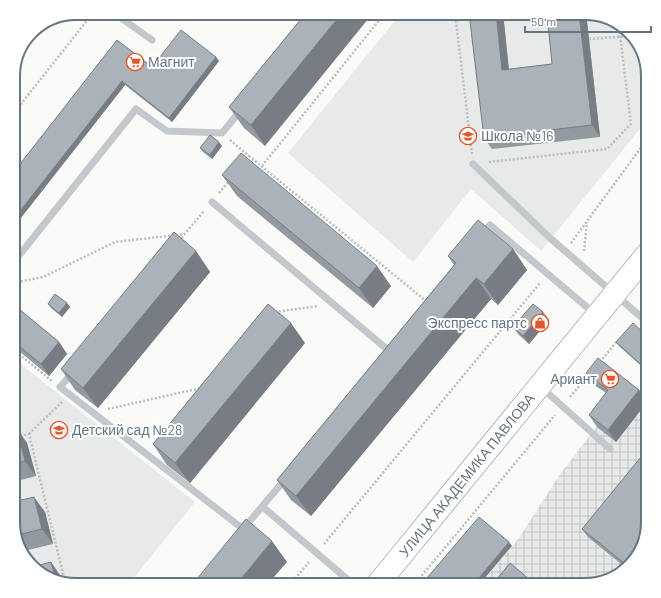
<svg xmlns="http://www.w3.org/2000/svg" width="661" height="598" viewBox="0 0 661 598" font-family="Barlow,sans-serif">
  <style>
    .built { fill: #e8e9e9 }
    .industrial { fill: url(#industrial-grid) }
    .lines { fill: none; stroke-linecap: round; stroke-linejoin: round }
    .primary-casing { stroke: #b5babe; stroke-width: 24 }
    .path { stroke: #bbbfc2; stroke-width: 2.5; stroke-dasharray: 2 2; stroke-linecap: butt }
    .lane { stroke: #c3c8cc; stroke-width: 7 }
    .primary { stroke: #fff; stroke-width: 22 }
    .wall { fill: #929a9f }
    .shaded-wall { fill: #777d82 }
    .building { fill: #aab3b9; stroke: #777d82 }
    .labels { text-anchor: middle; stroke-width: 4; stroke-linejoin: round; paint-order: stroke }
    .poi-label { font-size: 14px; fill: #657683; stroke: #fff; text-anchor: start }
    .street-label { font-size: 14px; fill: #657683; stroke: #fff }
    .rim { fill: none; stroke: #657683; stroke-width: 2 }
  </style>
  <defs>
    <pattern id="industrial-grid" width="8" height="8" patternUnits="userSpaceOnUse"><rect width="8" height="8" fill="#e8e9e9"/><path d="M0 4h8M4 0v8" fill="none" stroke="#c0c1c2"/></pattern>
  </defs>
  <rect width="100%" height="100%" fill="#fafaf8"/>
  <path class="built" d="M401,13h188l40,18 18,43 1,45 -107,132 -70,-62 -58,73 -125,-109z
    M13,358l182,144 -67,83h-56l-40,-18 -19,-41z"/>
  <path class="industrial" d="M648,401v125l-18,40 -45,19h-105l39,-47 41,-64 32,-41 5,-6z"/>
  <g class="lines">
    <defs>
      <path id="primary" d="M377,585l271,-332"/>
    </defs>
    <use href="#primary" class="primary-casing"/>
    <path class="path" d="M455,13l17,141
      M589,39l42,-3
      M13,114l80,-101
      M230,140l19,16 -4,5
      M249,156l177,145
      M489,162l118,-13 24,-25 -12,-97
      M262,166l123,-153
      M219,193l11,-13
      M179,241l25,-30
      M571,243l77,-105
      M584,251l3,-29
      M13,283l30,-6 72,-35 70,-8
      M275,312l43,-6
      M13,349l39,32
      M600,362l18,-22
      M570,397l20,-24
      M108,409l93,-21
      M29,434l33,-32
      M20,436l9,-2 36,148
      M324,544l216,-261
      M290,585l19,-23
      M414,585l141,-170"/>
    <path class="lane" d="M114,13l38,27
      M473,164l77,74 98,85
      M212,202l176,148
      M481,235l9,-10 105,89
      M13,263l123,-154 31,22 55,2 19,-23
      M73,372l-13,15 183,142
      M541,387l69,62
      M263,507l91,78
      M243,529l44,-52"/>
    <use href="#primary" class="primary"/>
  </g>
  <path class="wall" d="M306,13l-41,133 -21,-18 -15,-21z
    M469,13h34l6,56 43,-5 -5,-51h39l14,124 -108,12 -8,-11z
    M117,40l35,27 64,-10 3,4 -47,61 -47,-37 -112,143z
    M222,146l-10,13 -9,-7 -3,-4z
    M222,175l169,111 -18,22 -136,-112z
    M513,249l14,21 -29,35 -7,-6 -180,217 -20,-16 -14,-20 177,-215 -6,-9z
    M196,251l14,21 -112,136 -23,-18 -14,-21z
    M67,303l3,4 -8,10 -11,-9 -3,-4z
    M13,304l46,38 8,12 -18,22 -36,-30z
    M549,320l-20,24 -10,-9 -6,-8z
    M648,337v35l-29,-26 -3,-4z
    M305,343l-115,140 -23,-18 -14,-21z
    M586,373l53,17 8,12 -31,40 -19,-15 -8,-12 17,-22 -12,-8z
    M13,429l14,14 9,33 -23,6z
    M45,512l8,32 -29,7 -11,-25z
    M582,529l48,37 -4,2 -38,-31z
    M497,579l39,6h-35z"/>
  <path class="shaded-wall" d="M342,13h31l-108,133 -14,-21z
    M496,13h7l7,69 -8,-12z
    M579,13h7l14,124 -8,-12z
    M216,57l3,4 -47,61 -3,-4z
    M122,81l3,4 -112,143v-8z
    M219,142l3,4 -10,13 -2,-4z
    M513,249l14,21 -29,35 -14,-21z
    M196,251l14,21 -112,136 -15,-20z
    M377,266l14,20 -18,22 -14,-20z
    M476,278l15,21 -180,217 -15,-20z
    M67,303l3,4 -8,10 -3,-4z
    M543,312l6,8 -20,24 -6,-8z
    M291,323l14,20 -115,140 -15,-20z
    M59,342l8,12 -18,22 -8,-12z
    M639,390l8,12 -31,40 -8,-12z
    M17,428l10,15 9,33 -11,-15z
    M34,497l11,15 8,32 -11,-15z
    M272,541l15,21 -20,23h-31z
    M509,542l3,4 -33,39h-6z
    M51,562l11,16v3l-7,-4z"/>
  <path class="building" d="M306,13h36l-91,112 -22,-18z
    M469,13h27l6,57 50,-6 -5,-51h32l13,112 -108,13z
    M181,30l35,27 -47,61 -47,-37 -109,139v-47l104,-133 35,27z
    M210,135l9,7 -9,13 -10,-7z
    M241,153l136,113 -18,22 -137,-113z
    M478,220l35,29 -29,35 -8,-6 -180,218 -19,-16 179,-217 -8,-7z
    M174,232l22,19 -113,137 -22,-19z
    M55,294l12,9 -8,10 -11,-9z
    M13,304l46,38 -18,22 -28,-23z
    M268,304l23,19 -116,140 -22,-19z
    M533,304l10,8 -20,24 -10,-9z
    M633,323l15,14v34l-32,-29z
    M598,358l41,32 -31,40 -19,-15 19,-25 -22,-17z
    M17,428l8,33 -12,3v-35z
    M641,457l7,5v64l-18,40 -1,1 -47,-38z
    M34,497l8,32 -25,6 -4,-9v-24z
    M479,517l30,25 -36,43h-52z
    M246,519l26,22 -36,44h-44z
    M51,562l4,15 -23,-10z
    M510,563l26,22h-31l-8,-6z"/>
  <defs>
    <symbol id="supermarket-ring" viewBox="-11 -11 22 22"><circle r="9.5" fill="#fff" stroke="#e4572e" stroke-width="1.5"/><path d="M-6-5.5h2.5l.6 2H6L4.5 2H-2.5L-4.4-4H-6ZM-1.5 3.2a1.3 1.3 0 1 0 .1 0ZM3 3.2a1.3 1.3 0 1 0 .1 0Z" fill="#e4572e"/></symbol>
    <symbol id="school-ring" viewBox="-11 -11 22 22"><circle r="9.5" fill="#fff" stroke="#e4572e" stroke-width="1.5"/><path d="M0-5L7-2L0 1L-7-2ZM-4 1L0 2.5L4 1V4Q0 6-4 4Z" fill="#e4572e"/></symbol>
    <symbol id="shop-ring" viewBox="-11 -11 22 22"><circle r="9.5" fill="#fff" stroke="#e4572e" stroke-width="1.5"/><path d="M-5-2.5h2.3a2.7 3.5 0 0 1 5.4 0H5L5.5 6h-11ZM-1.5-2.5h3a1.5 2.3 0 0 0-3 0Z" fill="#e4572e"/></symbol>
  </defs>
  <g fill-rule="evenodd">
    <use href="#supermarket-ring" x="125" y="52" width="20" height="20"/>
    <use href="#school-ring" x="458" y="126" width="20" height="20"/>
    <use href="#shop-ring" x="530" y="313" width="20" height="20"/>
    <use href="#supermarket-ring" x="600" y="369" width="20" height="20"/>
    <use href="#school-ring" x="49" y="420" width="20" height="20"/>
  </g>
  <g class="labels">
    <g class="poi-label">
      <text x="148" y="67">Магнит</text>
      <text x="481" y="141">Школа №16</text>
      <text x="527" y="328" text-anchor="end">Экспресс партс</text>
      <text x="597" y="384" text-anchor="end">Ариант</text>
      <text x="72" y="435">Детский сад №28</text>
    </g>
    <g class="street-label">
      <text transform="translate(467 475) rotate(-51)" y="5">УЛИЦА АКАДЕМИКА ПАВЛОВА</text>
    </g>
  </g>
  <path d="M0 0H661V598H0ZM76 20H585A56 56 0 0 1 641 76V522A56 56 0 0 1 585 578H76A56 56 0 0 1 20 522V76A56 56 0 0 1 76 20Z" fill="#fff" fill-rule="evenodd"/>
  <path class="rim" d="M76 20H585A56 56 0 0 1 641 76V522A56 56 0 0 1 585 578H76A56 56 0 0 1 20 522V76A56 56 0 0 1 76 20Z"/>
  <path d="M525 26v6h126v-6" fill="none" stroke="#657683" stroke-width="2"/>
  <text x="531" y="26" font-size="12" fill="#657683" stroke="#ffffff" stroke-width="3" paint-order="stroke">50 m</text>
</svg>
